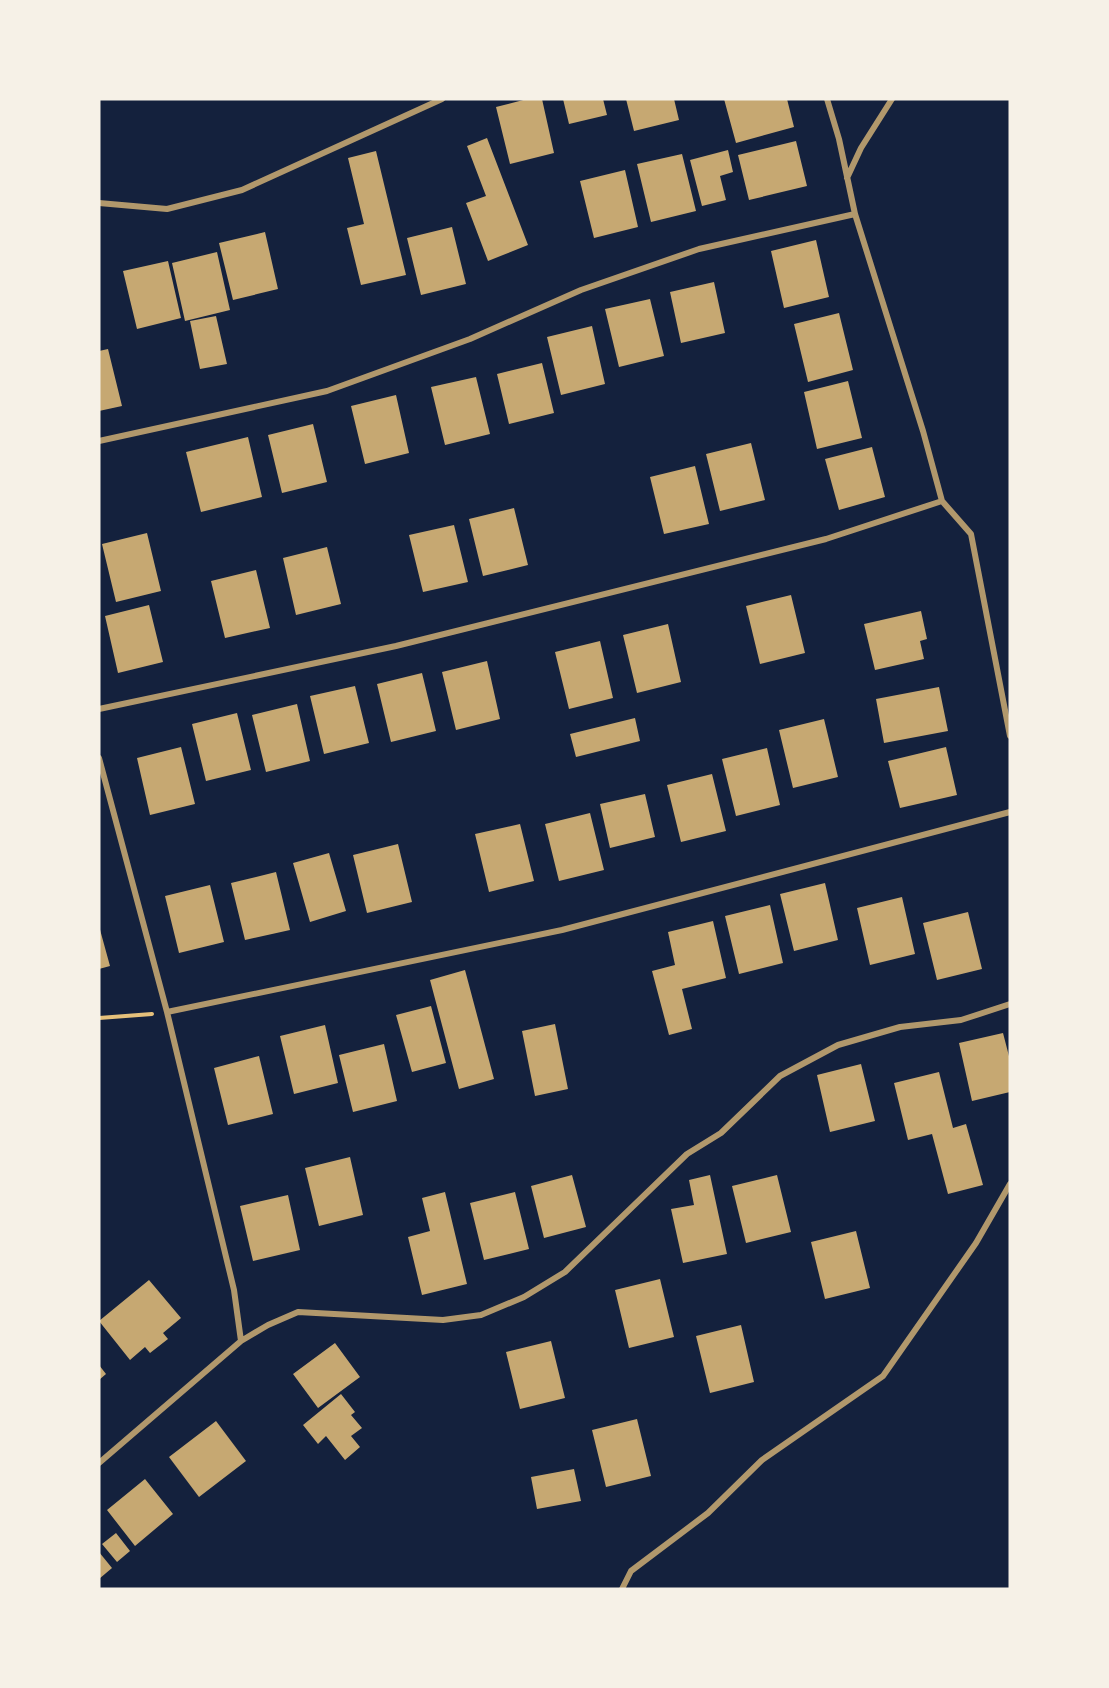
<svg xmlns="http://www.w3.org/2000/svg" width="1109" height="1688" viewBox="0 0 1109 1688" font-family="Roboto,sans-serif">
  <style>
    .building { fill: #c6a872 }
    .lines { fill: none; stroke-linecap: round; stroke-linejoin: round }
    .path { stroke: #e5c07b; stroke-width: 4 }
    .minor { stroke: #b1986c; stroke-width: 6 }
  </style>
  <rect width="100%" height="100%" fill="#14213d"/>
  <path class="building" d="M527,99h15l12,54 -44,11 -14,-57z
    M563,99h40l4,16 -38,9z
    M626,99h48l5,21 -45,11z
    M724,99h63l7,28 -58,16z
    M487,138l41,107 -40,16 -22,-58 20,-7 -19,-50z
    M796,141l11,45 -58,14 -11,-45z
    M728,150l5,22 -13,4 6,24 -24,6 -12,-46z
    M376,151l30,124 -45,10 -14,-57 17,-4 -16,-66z
    M682,154l14,57 -45,11 -14,-58z
    M625,170l13,57 -44,11 -14,-57z
    M452,227l14,57 -45,11 -14,-57z
    M265,232l13,57 -45,11 -14,-57z
    M816,240l13,57 -45,11 -13,-57z
    M217,252l13,58 -45,11 -13,-58z
    M168,261l13,57 -44,11 -14,-58z
    M714,282l11,51 -44,10 -11,-51z
    M650,299l14,57 -45,11 -14,-58z
    M839,313l14,57 -45,12 -14,-58z
    M216,316l11,48 -27,5 -10,-48z
    M592,326l13,58 -44,11 -14,-58z
    M108,349l14,57 -23,5v-60z
    M542,363l12,50 -45,11 -12,-50z
    M476,377l14,57 -45,11 -14,-58z
    M848,381l14,57 -45,11 -13,-57z
    M396,395l13,58 -44,11 -14,-58z
    M313,424l14,58 -45,11 -14,-58z
    M248,437l14,60 -61,15 -15,-60z
    M751,443l14,57 -45,11 -14,-57z
    M872,447l13,50 -46,13 -14,-51z
    M695,466l14,58 -45,10 -14,-57z
    M514,508l14,57 -45,11 -14,-57z
    M454,525l14,57 -45,10 -14,-57z
    M147,533l14,58 -45,11 -14,-58z
    M327,547l14,57 -45,11 -13,-57z
    M256,570l14,58 -45,10 -14,-57z
    M791,595l14,58 -45,11 -14,-58z
    M149,605l14,57 -45,11 -13,-57z
    M921,611l6,28 -7,2 4,18 -49,11 -11,-46z
    M668,624l13,58 -44,11 -14,-58z
    M600,641l13,57 -44,11 -14,-57z
    M487,661l13,58 -44,11 -14,-58z
    M422,673l14,58 -45,11 -14,-58z
    M355,686l14,57 -45,11 -14,-58z
    M939,687l9,44 -64,12 -8,-44z
    M297,704l13,57 -44,11 -14,-57z
    M237,713l14,57 -45,11 -14,-57z
    M635,718l5,23 -64,16 -6,-23z
    M824,719l14,58 -45,11 -14,-58z
    M181,747l14,57 -45,11 -13,-57z
    M946,747l11,48 -57,13 -12,-47z
    M767,748l13,57 -44,11 -14,-57z
    M712,774l14,57 -45,11 -14,-57z
    M645,794l10,43 -45,11 -10,-44z
    M590,813l14,57 -45,11 -14,-57z
    M520,824l14,57 -45,11 -14,-58z
    M398,844l14,58 -45,11 -14,-58z
    M329,853l17,58 -36,11 -17,-59z
    M276,872l14,58 -45,10 -14,-57z
    M825,883l13,57 -44,11 -14,-57z
    M210,885l14,57 -45,11 -14,-57z
    M902,897l13,57 -45,11 -13,-57z
    M770,905l13,58 -44,11 -14,-58z
    M968,912l14,57 -45,11 -14,-57z
    M713,921l13,57 -44,11 10,40 -23,6 -17,-64 23,-6 -7,-33z
    M99,926l11,40 -11,3z
    M465,970l29,109 -35,10 -29,-109z
    M431,1006l15,57 -34,9 -16,-57z
    M555,1024l13,65 -33,7 -13,-65z
    M325,1025l13,58 -44,11 -14,-58z
    M1003,1033l7,27v32l-38,9 -13,-58z
    M384,1044l13,57 -44,11 -14,-57z
    M259,1056l14,58 -45,11 -14,-57z
    M861,1064l14,57 -45,11 -13,-57z
    M939,1072l14,56 13,-4 17,61 -35,9 -16,-60 -24,6 -14,-57z
    M350,1157l13,58 -44,11 -14,-58z
    M572,1175l14,52 -42,11 -13,-52z
    M710,1175l17,79 -44,9 -12,-54 23,-4 -5,-25z
    M777,1175l14,57 -45,11 -14,-57z
    M445,1192l22,92 -45,11 -14,-58 22,-6 -8,-33z
    M515,1192l14,57 -45,11 -14,-57z
    M288,1195l12,55 -47,11 -13,-55z
    M856,1231l14,57 -45,11 -14,-57z
    M660,1279l14,58 -45,11 -14,-58z
    M149,1280l32,38 -18,15 5,6 -18,14 -5,-6 -15,13 -31,-39z
    M741,1325l13,57 -44,11 -14,-57z
    M551,1341l14,57 -45,11 -14,-57z
    M335,1343l25,34 -42,31 -25,-34z
    M99,1365l7,9 -7,6z
    M341,1394l14,18 -4,3 11,13 -11,8 9,11 -15,13 -19,-24 -8,8 -15,-19z
    M637,1419l14,57 -45,11 -14,-57z
    M216,1421l30,40 -47,36 -30,-40z
    M574,1469l7,32 -44,8 -6,-32z
    M145,1479l28,35 -38,32 -28,-36z
    M116,1533l14,18 -13,11 -15,-18z
    M99,1552l13,16 -13,11z"/>
  <g class="lines">
    <path class="path" d="M99,1018l53,-4"/>
    <path class="minor" d="M827,99l12,40 16,75 68,217 19,70 29,33 39,202
      M847,178l14,-30 31,-49
      M99,203l68,6 75,-19 200,-91
      M99,441l228,-50 143,-52 111,-49 118,-41 156,-35
      M99,709l297,-63 430,-107 116,-38
      M99,758l68,254 67,278 7,51
      M167,1012l395,-82 448,-118
      M99,1463l142,-122 27,-16 30,-13 145,8 38,-5 43,-18 41,-25 122,-118 34,-21 59,-57 58,-31 62,-18 61,-7 49,-16
      M622,1589l9,-18 77,-58 54,-53 121,-84 93,-133 34,-59"/>
  </g>
  <rect width="1109" height="1688" fill="none" stroke="#f6f1e7" stroke-width="201"/>
</svg>
